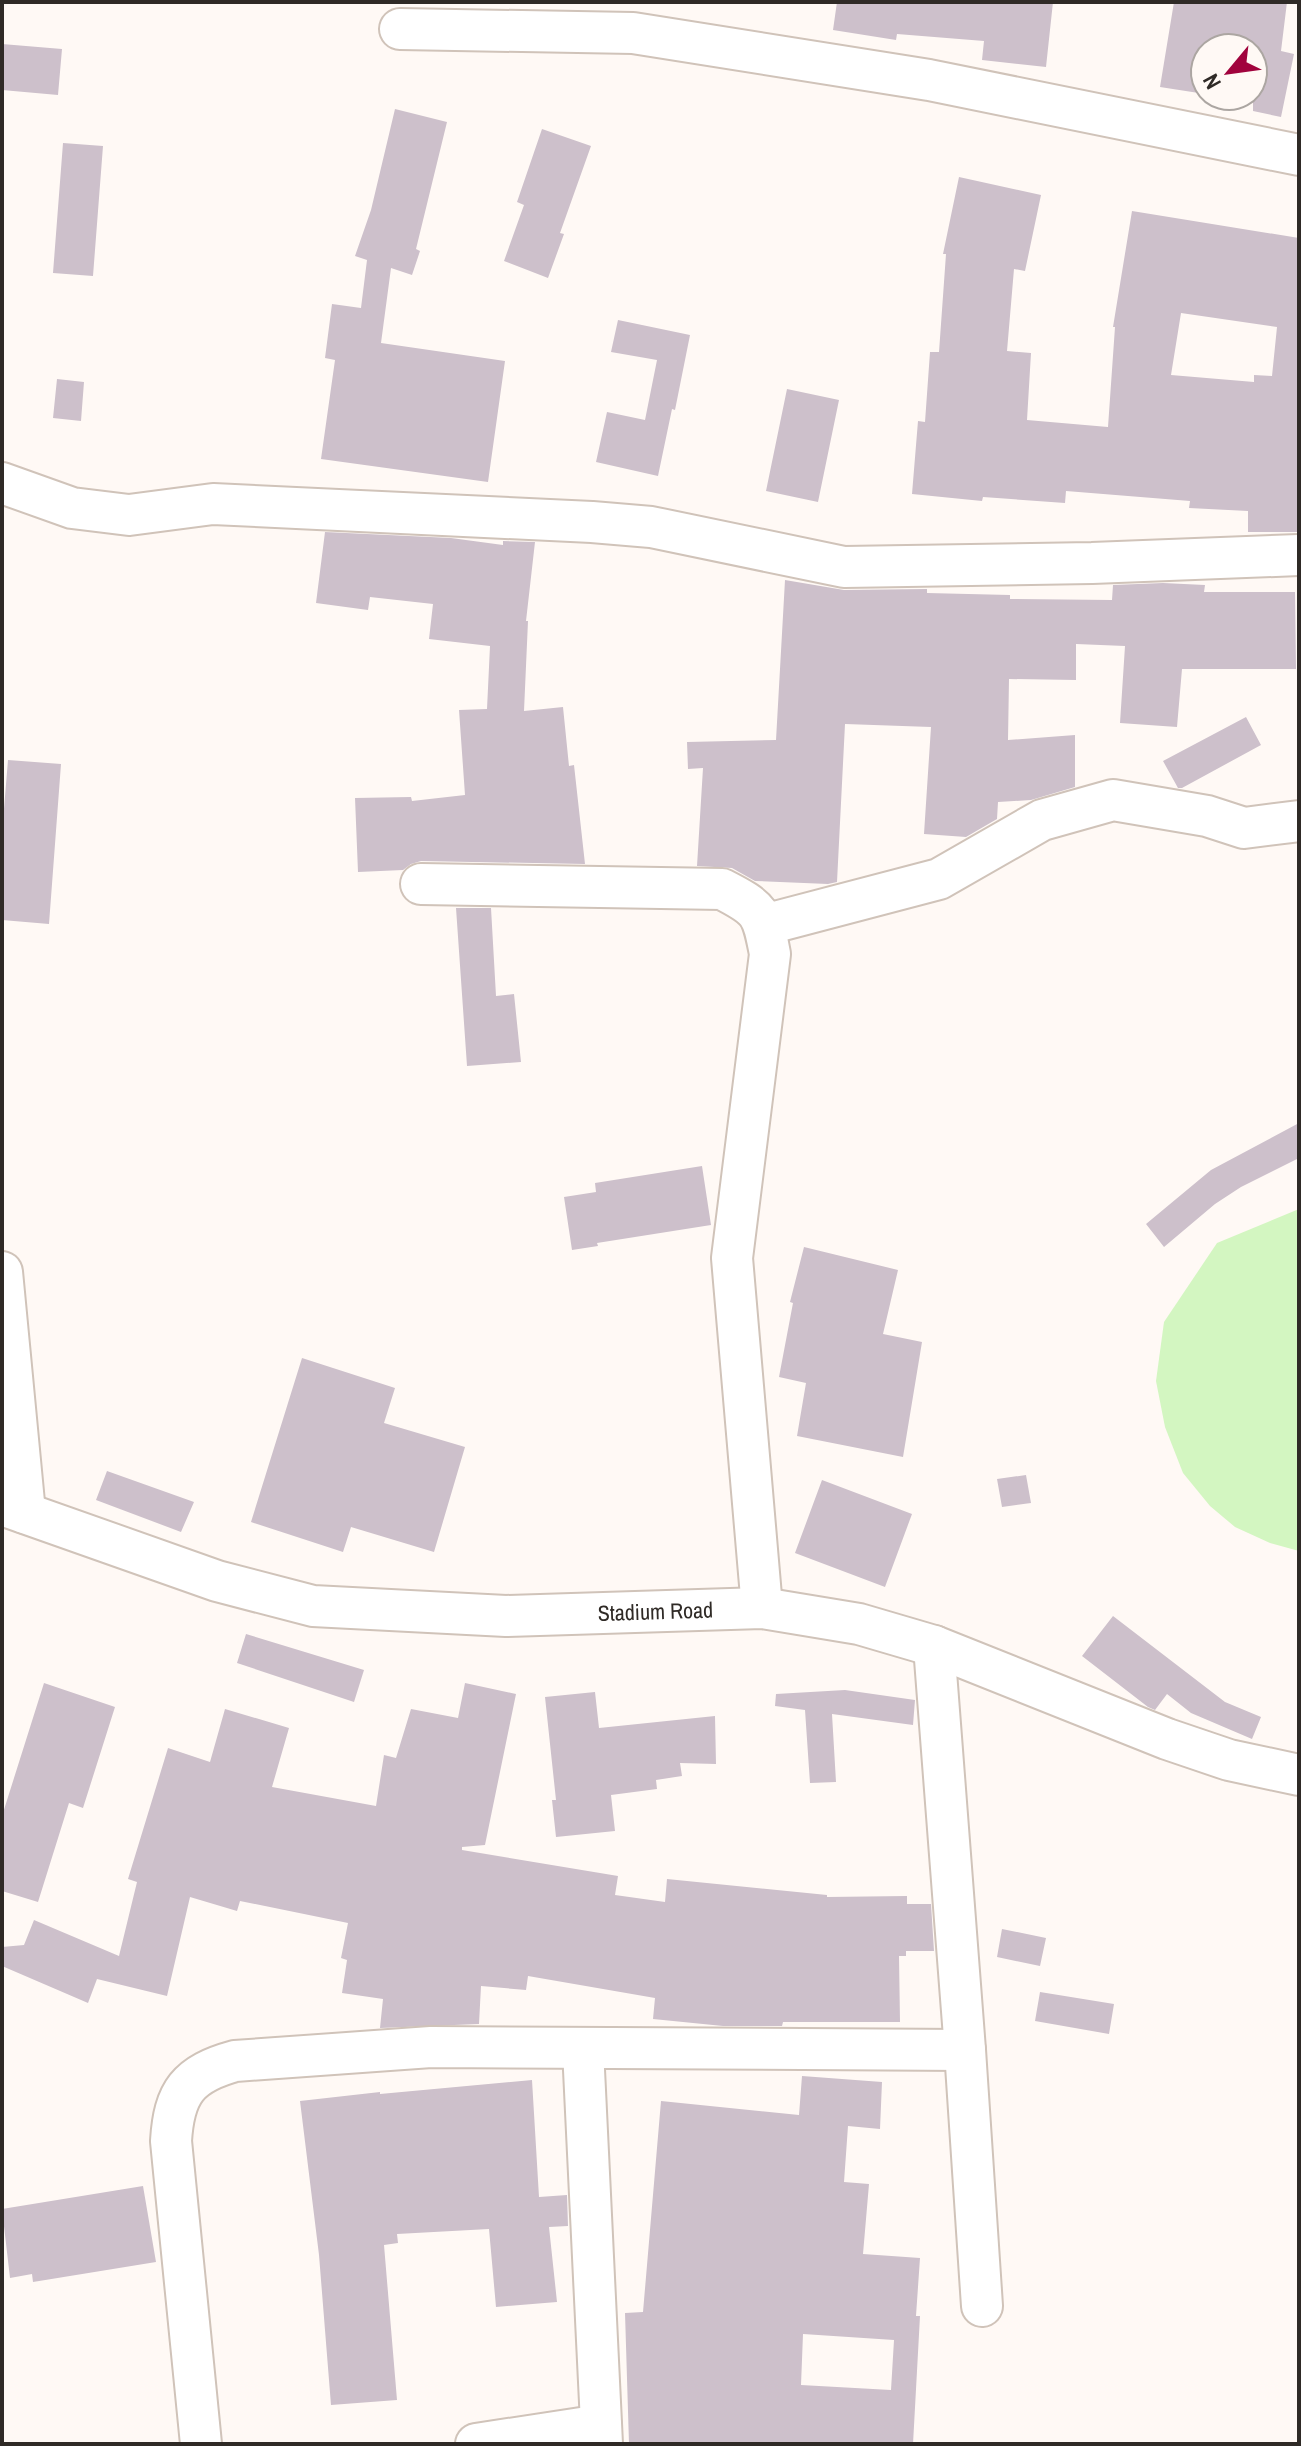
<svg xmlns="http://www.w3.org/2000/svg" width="1301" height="2446" viewBox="0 0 1301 2446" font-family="'Archivo Narrow',sans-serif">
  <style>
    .green { fill: #d3f6c1 }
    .building { fill: #cdc0cb; fill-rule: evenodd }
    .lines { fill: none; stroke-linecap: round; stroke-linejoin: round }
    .minor-casing { stroke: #d0c3b9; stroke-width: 44 }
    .minor { stroke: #fff; stroke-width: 40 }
    .labels { text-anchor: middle; stroke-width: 7; stroke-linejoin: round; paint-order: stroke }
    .street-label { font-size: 22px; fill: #2f2a26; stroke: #fff9f5 }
  </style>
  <rect width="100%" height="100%" fill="#fff9f5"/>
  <path class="green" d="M1299,1209v342l-29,-8 -35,-16 -25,-21 -27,-33 -18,-46 -9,-46 8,-59 53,-79z"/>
  <path class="building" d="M837,2h216l-7,65 -64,-7 2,-19 -87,-7 -1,6 -63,-10z
    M1174,2h113l-6,49 13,3 -13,63 -28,-6v-63h-48v46l-45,-7z
    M2,44l60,5 -4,46 -56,-5z
    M395,109l52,13 -31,127 4,2 -8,24 -21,-7 -10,75 124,18 -17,121 -167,-23 14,-99 -10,-2 7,-54 29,4 6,-48 -12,-4 16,-46z
    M542,129l49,17 -31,87 4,1 -16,44 -44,-17 20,-56 -7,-3z
    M63,143l40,3 -10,130 -40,-3z
    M959,177l82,18 -16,76 -11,-2 -7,82 24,2 -4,67 81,7 7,-100h-2l19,-116 167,27v294h-51v-21l-59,-3 1,-7 -124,-10 -1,12 -82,-6 -1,4 -70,-7 6,-73 7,1 5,-70h9l7,-98h-3zM1181,313l96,14 -5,49 -18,-1v7l-83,-7z
    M618,320l72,15 -15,75 -3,-1 -14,67 -62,-14 11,-50 38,8 12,-60 -46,-8z
    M57,379l27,3 -3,39 -28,-3z
    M787,389l52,11 -21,102 -52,-11z
    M325,532l126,6 52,7v-4l32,1 -9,79h2l-4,90 39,-4 6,59 5,-1 11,99 -164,-3 -10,3 -8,6 -45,2 -3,-74 56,-1 1,4 53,-6 -6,-85 28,-1 3,-63 -61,-7 4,-35 -63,-7 -2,13 -52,-7z
    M785,580l59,10 83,-1v4l83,2v4l102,1 1,-15 50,-2 42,2 -1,7h91l1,77h-114l-5,58 -57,-4 5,-77 -49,-2v36l-67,-1 -1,61 67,-5v52l-44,13 -33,2 -1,17 -31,18 -42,-3 7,-107 -86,-3 -8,158 -9,2 -73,-3 -23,-13 -35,-2 6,-98 -15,1 -1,-27 89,-2z
    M1246,717l15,28 -79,43h-4l-15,-27z
    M8,760l53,4 -12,160 -47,-4v-87z
    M456,908h35l5,88 18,-2 7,68 -54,4z
    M1299,1123v35l-58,29 -26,17 -51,43 -18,-23 65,-54z
    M702,1166l9,59 -114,18 1,3 -26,4 -8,-53 32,-5 -1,-9z
    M804,1247l94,23 -15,64 39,8 -19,115 -106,-21 9,-53 -27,-6 14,-74 -3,-1z
    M302,1358l93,30 -11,35 81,24 -31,105 -83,-25 -8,25 -92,-30z
    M107,1471l87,31 -13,30 -85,-32z
    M1026,1475l5,28 -29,4 -5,-28z
    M822,1480l90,34 -27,73 -90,-34z
    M1113,1616l112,86 36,15 -9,22 -61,-26 -24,-19 -12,16 -7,-3 -66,-51z
    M246,1634l118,36 -10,32 -117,-39z
    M44,1683l71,24 -32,101 -14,-5 -31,99 -36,-11v-75z
    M465,1683l51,11 -31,151 -23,2v3l156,26 -3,19 50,7 2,-23 160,16v2l80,-1v8h24l3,47h-28v5h-7l1,66h-117l-1,4h-59l-70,-7 2,-21 -127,-22 -2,14 -45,-4 -2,38 -99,4 3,-29 -41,-6 5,-33 -6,-2 7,-35 -108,-22 -3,10 -47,-14 -23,99 -70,-17 -9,24 -86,-37v-19l22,-2 10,-25 85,36 18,-74 -9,-3 40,-131 42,14 15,-53 64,19 -17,59 104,19 8,-51 12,3 15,-49 47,9z
    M845,1690l70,10 -2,25 -81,-11 4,68 -26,1 -5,-73 -30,-4 1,-12z
    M595,1692l4,36 116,-12 1,48 -36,-1 2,13 -26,4 1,9 -46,6 4,36 -59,6 -4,-37h4l-11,-103z
    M1002,1929l44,9 -6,28 -43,-9z
    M1040,1992l74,12 -5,30 -74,-13z
    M802,2076l80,6 -2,47 -32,-3 -4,56 25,2 -6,70 57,4 -4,58h4l-7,128h-284l-4,-131 18,-1 18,-211 138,14zM803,2334l91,6 -3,50 -90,-5z
    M532,2080l7,117 28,-2 1,31 -19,1 8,75 -61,5 -7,-78 -92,5 1,9 -14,2 13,155 -66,5 -12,-150 -19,-154 80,-9v2z
    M143,2186l13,76 -123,20 -1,-8 -22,4 -8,-69z"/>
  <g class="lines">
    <defs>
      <g id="minor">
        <path d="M400,29l233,4 296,47 370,75"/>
        <path d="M2,483l70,25 57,7 84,-11 379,18 59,5 193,40 248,-4 207,-8"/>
        <path d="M421,884l301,5c39,20 40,23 48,65l-38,304 30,350"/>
        <path d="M764,925l175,-46 103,-59 71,-20 94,16 37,12 55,-7"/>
        <path d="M2,1272l23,241"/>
        <path id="s1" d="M2,1505l215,76 96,25 193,10 256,-8 97,16 75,22 233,93 62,21 70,15"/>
        <path d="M934,1646l31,404 17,256"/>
        <path d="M583,2049l19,395"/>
        <path d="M201,2444l-30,-303c3,-49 17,-67 64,-80l196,-14 534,3"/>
        <path d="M476,2444l125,-19"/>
      </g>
    </defs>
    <use href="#minor" class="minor-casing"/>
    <use href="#minor" class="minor"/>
  </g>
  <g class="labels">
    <g class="street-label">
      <text dy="8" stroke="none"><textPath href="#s1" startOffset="670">Stadium Road</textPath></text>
    </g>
  </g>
  <rect width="1301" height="2446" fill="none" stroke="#2f2a26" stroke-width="8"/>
  <g transform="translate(1229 72) rotate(241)"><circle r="38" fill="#fff9f5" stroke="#aca6a2" stroke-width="2"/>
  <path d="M0-6L14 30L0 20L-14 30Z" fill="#a1033d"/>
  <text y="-12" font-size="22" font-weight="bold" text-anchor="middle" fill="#2f2a26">N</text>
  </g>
</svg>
